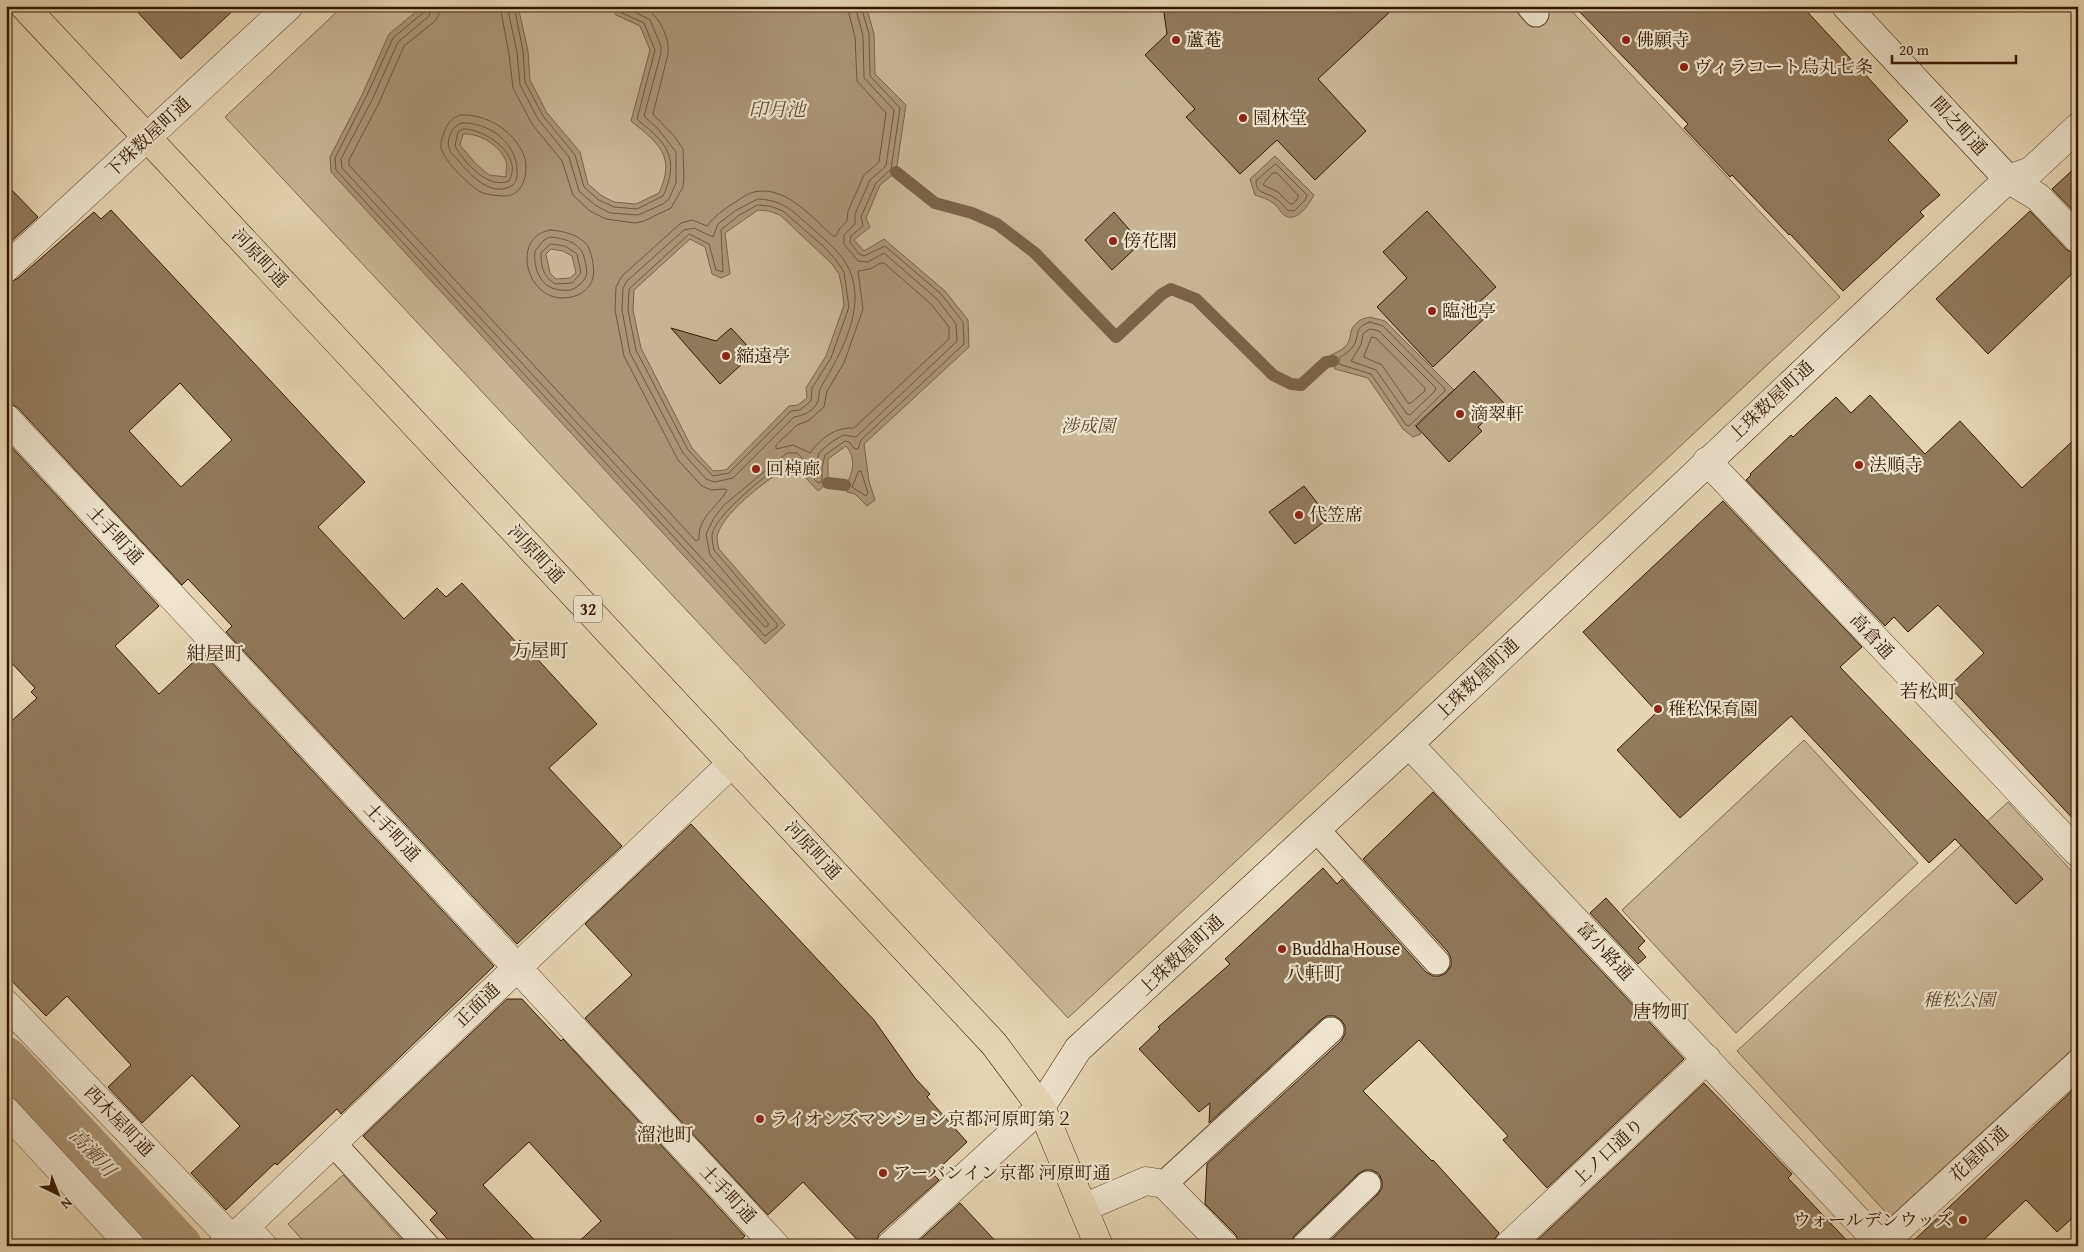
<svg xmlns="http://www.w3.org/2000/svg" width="2084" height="1252" viewBox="0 0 2084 1252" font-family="'Gentium Book Plus','Noto Serif JP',serif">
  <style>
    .green { fill: #c9b595; stroke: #7f664a }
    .water { fill: #aa9476; stroke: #7b6247; fill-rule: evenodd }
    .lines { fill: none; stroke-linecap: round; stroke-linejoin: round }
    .shore { stroke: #70563b; stroke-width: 1 }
    .stream { stroke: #7b6247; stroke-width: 12 }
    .canal { stroke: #aa9476; stroke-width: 44 }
    .building { fill: #927a5d; stroke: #351700; fill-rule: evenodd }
    .lane-casing { stroke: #62462d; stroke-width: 27 }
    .street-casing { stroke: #62462d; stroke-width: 29 }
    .secondary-casing { stroke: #351700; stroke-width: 29 }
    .primary-casing { stroke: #351700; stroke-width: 29 }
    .lane { stroke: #efe4ce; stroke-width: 25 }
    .street { stroke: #efe4ce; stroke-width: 28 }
    .secondary { stroke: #efe4ce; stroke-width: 28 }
    .primary { stroke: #e7d5b3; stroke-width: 28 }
    .poi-dot { fill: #8f2418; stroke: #efe4ce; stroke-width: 2 }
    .labels { text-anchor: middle; stroke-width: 4.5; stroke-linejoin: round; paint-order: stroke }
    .shield { fill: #efe4ce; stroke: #6d543e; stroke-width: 1 }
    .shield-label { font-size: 16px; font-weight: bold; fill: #351700 }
    .poi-label { font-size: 18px; fill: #351700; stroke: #efe4ce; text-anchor: start }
    .street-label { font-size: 18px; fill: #351700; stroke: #efe4ce }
    .park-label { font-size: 18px; font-style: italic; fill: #61462d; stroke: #efe4ce }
    .water-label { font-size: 19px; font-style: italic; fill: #64492f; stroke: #efe4ce }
    .neighbourhood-label { font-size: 19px; fill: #351700; stroke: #efe4ce }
  </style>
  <rect width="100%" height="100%" fill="#e7d5b3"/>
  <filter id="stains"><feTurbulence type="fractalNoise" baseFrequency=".004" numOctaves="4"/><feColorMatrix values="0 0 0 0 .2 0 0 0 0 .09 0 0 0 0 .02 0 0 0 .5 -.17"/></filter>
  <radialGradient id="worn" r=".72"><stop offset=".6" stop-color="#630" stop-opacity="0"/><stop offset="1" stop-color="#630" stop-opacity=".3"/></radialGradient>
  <path class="green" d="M343,6h1224l273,291 -772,721 -843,-901z
    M1804,740l114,123 -182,170 -114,-123z
    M2008,802l70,76v166l-188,173 -153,-166z
    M343,1175l64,71h-99l-20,-22z"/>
  <path class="water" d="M423,6h95l10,45 2,29 17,33 33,39 8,32 14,12 12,6 22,2 23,-11c17,-37 0,-49 -28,-72l19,-71 -10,-24 -24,-11 -5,-9h255l8,28 1,40 31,31 -10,67 -16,13 -14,33 4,9 -16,13 10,11 20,-12 61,52 23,29 1,27 -105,97 5,37 6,19 -8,6 -12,-12 -8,-2 -2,-7c9,-11 11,-28 1,-39l-18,13v24l-10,8 -26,-28c-23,17 -64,44 -74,70 -2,5 0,11 1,16l66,76 -20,19 -434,-472 -1,-15 32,-62 27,-61zM463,134c17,-1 36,11 43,27 1,4 0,12 0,16l-17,-2 -13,-11 -16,-19zM758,210l11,1 11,4 52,49 7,10 3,14 2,17 -18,51 -20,32 1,10 -9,7 -9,1 -63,64 -13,1 -21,-23 -51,-100 -8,-38 1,-20 56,-51 15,8 7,27 9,4 9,-4 -5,-41zM551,249l12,2 9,5 4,17 -6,5 -14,1 -6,-6 -4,-19z
    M1275,156l39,39c-5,9 -17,29 -30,20 -4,-3 -6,-9 -11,-12 -5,-4 -12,-6 -18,-8l-5,-16z
    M1370,317l15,4 69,69 -39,35 6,9 -8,3 -10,-8 -35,-51 -33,-9 -4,-14c29,-12 12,-22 27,-33 2,-3 8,-4 12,-5z"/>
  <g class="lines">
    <path class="shore" d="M426,6l-2,6 -31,26 -27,59 -31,61 1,12 429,466 12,-9v-3l-63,-74c-1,-4 -2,-10 -2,-15 3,-21 59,-64 77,-76l6,1 22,22 3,1 2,-3v-12l3,-13 20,-14 4,1 6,7h3l3,-9 103,-96 -1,-22 -22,-28 -56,-48 -21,10 -5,-2 -9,-12 1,-6 12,-10 -2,-9 15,-34 15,-14 9,-61 -30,-32 -1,-42 -8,-28
      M432,6l-3,10 -31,26 -26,58 -31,59 1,9 423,459 3,-1v-3l-58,-68 -4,-21 8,-16 10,-13 63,-52h10l15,14 3,1 4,-15 11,-10 13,-8 13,2 101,-96 -1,-17 -19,-25 -53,-46 -16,9 -10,-1 -14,-17v-9l11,-11v-10l15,-34 16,-14 8,-56 -30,-32 -1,-42 -8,-30
      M440,6l-1,8 -4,7 -31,25 -25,57 -30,57v5l347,376 3,-2c-1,-23 19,-32 28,-49l-3,-1 -13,1 -9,-4 -24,-26 -54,-104 -9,-46 1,-23 6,-11 59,-53 11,-3 15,6c8,-11 19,-18 30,-25 5,-3 11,-8 17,-9 32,-7 57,25 79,44h3l4,-8 7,-7 1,-10 16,-36 15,-13 7,-49 -29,-32 -2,-44 -8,-31
      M500,6l9,48 4,34 19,36 30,37 11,34 17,16 16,8 29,4 9,-2 27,-13 12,-21 1,-9 -1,-29 -9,-13 -21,-22 15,-60c2,-17 -10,-41 -26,-48
      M507,6l10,46 3,33 18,34 31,38 10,34 16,14 15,8 28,2 25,-11 6,-5 7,-16v-31l-18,-23 -14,-13 17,-63v-7l-11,-26 -26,-14
      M514,6l9,45 2,31 18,34 32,39 9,32 15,13 15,7 23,2 26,-13c12,-26 11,-45 -11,-64 -5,-5 -10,-8 -15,-13l18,-69 -11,-27 -24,-11 -3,-6
      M461,115c26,-1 51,15 62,38 7,15 2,43 -18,43 -6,0 -16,-1 -22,-3 -12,-5 -39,-32 -42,-45 -1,-6 2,-12 4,-18 3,-8 8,-13 16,-15z
      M462,123c27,-1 55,20 55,48 0,6 0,10 -4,14 -21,14 -43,-10 -55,-25 -3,-3 -8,-7 -9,-12 -3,-10 4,-23 13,-25z
      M464,129c22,0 60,27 45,52 -21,9 -45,-19 -54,-35l3,-14z
      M1276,164l31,31 -2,5 -11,11 -7,-1c-4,-5 -7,-9 -12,-12 -8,-6 -20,-4 -19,-17z
      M1273,173h4l21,22v3l-5,6h-3l-12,-12 -15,-7 1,-2z
      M758,199c27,1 36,14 55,30 13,12 29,24 36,40 18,39 -8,84 -28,118 -3,4 -1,9 -3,14 -3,10 -16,15 -24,16l-61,61 -19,4 -8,-3 -23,-26 -53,-100 -8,-43 1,-22 4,-7 57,-51 10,-2 19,9 5,-13 17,-13z
      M758,205l12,1 13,5 40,35 13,14 8,12 5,35 -18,51 -19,30 -1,13 -11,9 -9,1 -62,62 -16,3 -25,-26 -52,-100 -8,-40 1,-21 60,-55 20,10 7,26 7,2 -2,-42 17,-14z
      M551,230c11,1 24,4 32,11 6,4 7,10 9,17 3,15 3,27 -12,36 -5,3 -13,4 -19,4 -37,-2 -49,-63 -10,-68z
      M550,237c14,1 31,6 34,20 1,6 4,13 2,19 -1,4 -4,6 -7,9 -5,5 -11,6 -18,5 -20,-1 -28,-21 -26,-39l8,-10z
      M551,244l14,2 12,8 4,19 -9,10 -17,1c-12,-8 -14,-17 -14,-31z
      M881,263h3l47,41 18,23v12l-95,89c-19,-1 -33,10 -44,25l-17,-8 -17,4v-4l21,-20 11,-4 16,-14 3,-16 17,-28 19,-54 -5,-38 12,-2z
      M1370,322l13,4 62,63v2l-36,35 -3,-1 -35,-51 -32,-10v-6c6,-4 15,-9 17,-18 3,-11 1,-13 14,-18z
      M1370,329l9,2 57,57 -1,3 -25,24 -3,-1 -31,-44 -25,-9 10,-16 2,-11z
      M1372,337l4,1 49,50v3l-14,12h-3l-26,-38 -18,-8z
      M861,471l7,22 -2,3 -14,-9 6,-15z"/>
    <path class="stream" d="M896,172l39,31 37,10 25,11 38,29 81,84 46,-43 9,-5 25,10 77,76 18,9 10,1 25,-23 7,-1
      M828,483l17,2"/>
    <path class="canal" d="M6,1059l174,187"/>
  </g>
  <path class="building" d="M132,6h106l-57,53z
    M1163,6h233l-78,73 48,52 -51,49 -38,-40 -37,34 -54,-57 9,-8 -50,-54 22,-21z
    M1574,6h228l106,115 -20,19 52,55 -20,17 4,4 -81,75 -53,-57 -1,1 -57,-60 -2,2 -46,-49 4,-4z
    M2078,165v51l-26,-27z
    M6,184l32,33 -32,29z
    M111,210l254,272 -47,45 86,92 33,-31 9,9 16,-14 55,60 3,-3 77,84 -48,44 73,78 -105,98 -291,-312 6,-6 -44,-47 -6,6 -165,-178 -11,-4v-120l11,-4 77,-67 7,7zM180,383l52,57 -51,47 -52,-56z
    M1427,211l69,76 -20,18 11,11 -54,51 -56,-60 30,-29 -24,-26z
    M2030,211l37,39 11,4v14l-90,86 -52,-55z
    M1114,212l27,31 -29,27 -27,-30z
    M671,328l45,13 15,-13 23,25 -34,31z
    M1474,371l30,32 -26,24 4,4 -33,31 -33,-36z
    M1870,395l55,59 35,-33 62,67 56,-52v388l-129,-138 35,-33 -46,-48 -30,27 -14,-15 -9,9 -139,-146 5,-5 -1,-1 41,-39 2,2 43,-40 15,16z
    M6,441l153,165 -44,40 44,48 44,-41 291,313 -153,148 -4,-5 -60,56 -2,-2 -49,47 -35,-37 49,-47 -48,-51 -50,48 -34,-36 23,-22 -64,-69 -21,20 -40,-41v-249l31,-28 -6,-6 4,-4 -29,-31z
    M1304,486l25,32 -34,26 -26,-32z
    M1723,501l139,146 -22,20 203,212 -27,25 -61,-65 -26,24 -138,-147 -111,102 -63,-68 40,-38 -74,-80z
    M1433,792l251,267 -137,129 -44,-48 5,-4 -89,-96 -56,51 69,70 1,-1 66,73 -6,8v5h-168l53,-52 4,-6v-7l-3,-7 -7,-4h-7l-7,4 -64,62 -4,10h-50l-4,-11 -31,-31 2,-40 134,-123 4,-7v-8l-4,-6 -6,-4h-8l-5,3 -113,104 1,-20 -11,9 -60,-63 21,-20 -2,-2 72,-63 -5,-5 98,-91 14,16 5,-5 84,93 7,4h7l6,-3 5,-7v-8l-3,-6 -85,-93z
    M691,824l183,196 41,58 15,16 -3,3 40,45 -34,32 6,6 -60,54 -4,12h-12l-60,-64 -35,33 -183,-197 47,-43 -47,-51z
    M1606,898l39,43 -7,7 8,9 -8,7 -48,-51z
    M507,999h15l39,42 2,-2 182,197 -10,10h-161l27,-25 -72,-79 -46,43 57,61h-86l-24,-26 7,-7 -74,-77z
    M1704,1083l88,91 -4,4 64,68h-321z
    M2078,1085v128l-21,19 -31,-32 -49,46h-69z
    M960,1203l40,43h-87z"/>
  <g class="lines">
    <defs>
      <path id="lane" d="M1529,6l7,8
        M1317,830l120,132
        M333,1143l94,103
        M1164,1184l167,-154
        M1304,1246l64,-62"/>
      <path id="street" d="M2008,179l30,18 40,42
        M2008,179l23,-8 47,-44
        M6,268l283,-262
        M6,418l770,828
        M1707,461l371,392
        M1409,744l473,502
        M6,1004l225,234
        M6,1111l125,135
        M1083,1208l63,-27 18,3 61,62
        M245,1227l18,19
        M1881,1245l197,-181
        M222,1246l23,-19 487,-464
        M890,1246l151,-139
        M1508,1246l199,-187"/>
      <path id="secondary" d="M1041,1107l37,-58 331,-305 599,-565 -162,-173"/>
      <path id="primary" d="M24,6l970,1038 47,63 58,139"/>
    </defs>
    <use href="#lane" class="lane-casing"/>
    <use href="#street" class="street-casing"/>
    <use href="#secondary" class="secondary-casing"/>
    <use href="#primary" class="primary-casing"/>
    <use href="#lane" class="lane"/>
    <use href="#street" class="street"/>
    <use href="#secondary" class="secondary"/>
    <use href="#primary" class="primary"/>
  </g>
  <g class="poi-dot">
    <circle cx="1176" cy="40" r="5"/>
    <circle cx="1626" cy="40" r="5"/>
    <circle cx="1684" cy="67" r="5"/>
    <circle cx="1243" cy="118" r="5"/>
    <circle cx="1113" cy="241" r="5"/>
    <circle cx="1432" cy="311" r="5"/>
    <circle cx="726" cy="356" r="5"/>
    <circle cx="1460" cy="414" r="5"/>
    <circle cx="1859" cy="465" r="5"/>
    <circle cx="756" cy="469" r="5"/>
    <circle cx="1299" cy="515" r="5"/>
    <circle cx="1658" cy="709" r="5"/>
    <circle cx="1282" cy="949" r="5"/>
    <circle cx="760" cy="1119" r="5"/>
    <circle cx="883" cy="1173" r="5"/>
    <circle cx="1963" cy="1220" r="5"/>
  </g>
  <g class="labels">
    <rect class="shield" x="574" y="595.5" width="28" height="27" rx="4"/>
    <g class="shield-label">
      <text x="588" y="615">32</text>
    </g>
    <g class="poi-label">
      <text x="1186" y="46">蘆菴</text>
      <text x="1636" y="46">佛願寺</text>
      <text x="1694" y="73">ヴィラコート烏丸七条</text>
      <text x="1253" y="124">園林堂</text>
      <text x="1123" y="247">傍花閣</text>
      <text x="1442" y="317">臨池亭</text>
      <text x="736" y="362">縮遠亭</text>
      <text x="1470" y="420">滴翠軒</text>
      <text x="1869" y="471">法順寺</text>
      <text x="766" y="475">回棹廊</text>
      <text x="1309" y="521">代笠席</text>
      <text x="1668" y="715">稚松保育園</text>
      <text x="1292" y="955">Buddha House</text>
      <text x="770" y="1125">ライオンズマンション京都河原町第２</text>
      <text x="893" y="1179">アーバンイン京都 河原町通</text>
      <text x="1953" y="1226" text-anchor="end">ウォールデンウッズ</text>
    </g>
    <g class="street-label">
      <text transform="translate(1959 126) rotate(47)" y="6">間之町通</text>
      <text transform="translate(148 137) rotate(-43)" y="6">下珠数屋町通</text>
      <text transform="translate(260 258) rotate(47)" y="6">河原町通</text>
      <text transform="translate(1771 401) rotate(-43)" y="6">上珠数屋町通</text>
      <text transform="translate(115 535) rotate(47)" y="6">土手町通</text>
      <text transform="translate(536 554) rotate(47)" y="6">河原町通</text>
      <text transform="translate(1872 636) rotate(47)" y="6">高倉通</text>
      <text transform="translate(1477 679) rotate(-44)" y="6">上珠数屋町通</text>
      <text transform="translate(392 832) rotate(47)" y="6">土手町通</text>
      <text transform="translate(813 850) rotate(47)" y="6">河原町通</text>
      <text transform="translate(1605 951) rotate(47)" y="6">富小路通</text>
      <text transform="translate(1181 955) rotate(-43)" y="6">上珠数屋町通</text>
      <text transform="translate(477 1005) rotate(-44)" y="6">正面通</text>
      <text transform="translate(119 1121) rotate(46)" y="6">西木屋町通</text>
      <text transform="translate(1608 1152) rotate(-43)" y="6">上ノ口通り</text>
      <text transform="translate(1979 1154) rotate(-43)" y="6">花屋町通</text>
      <text transform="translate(728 1194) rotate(47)" y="6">土手町通</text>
    </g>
    <g class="park-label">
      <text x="1088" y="432">渉成園</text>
      <text x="1959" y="1006">稚松公園</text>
    </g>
    <g class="water-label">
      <text x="777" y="116">印月池</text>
      <text transform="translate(93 1152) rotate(47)" y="7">高瀬川</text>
    </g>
    <g class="neighbourhood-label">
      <text x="540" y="657">万屋町</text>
      <text x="215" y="660">紺屋町</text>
      <text x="1928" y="698">若松町</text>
      <text x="1314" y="980">八軒町</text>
      <text x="1661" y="1018">唐物町</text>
      <text x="665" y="1141">溜池町</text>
    </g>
  </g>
  <rect width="2084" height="1252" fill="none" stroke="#e7d5b3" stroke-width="25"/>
  <rect x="8" y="8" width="2069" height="1237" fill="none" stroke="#351700" stroke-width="2.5"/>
  <rect x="12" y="12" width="2059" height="1227" fill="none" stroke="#351700"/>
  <g transform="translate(58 1194) rotate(137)" stroke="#efe4ce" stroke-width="4" paint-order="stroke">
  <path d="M0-4L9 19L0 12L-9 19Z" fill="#351700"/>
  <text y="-8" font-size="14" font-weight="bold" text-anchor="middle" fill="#351700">N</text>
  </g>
  <path d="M1892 55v8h124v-8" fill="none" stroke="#351700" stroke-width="2.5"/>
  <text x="1899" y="55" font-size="15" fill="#351700" stroke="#efe4ce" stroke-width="4" paint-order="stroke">20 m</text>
  <rect width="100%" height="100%" filter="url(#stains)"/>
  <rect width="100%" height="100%" fill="url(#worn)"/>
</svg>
